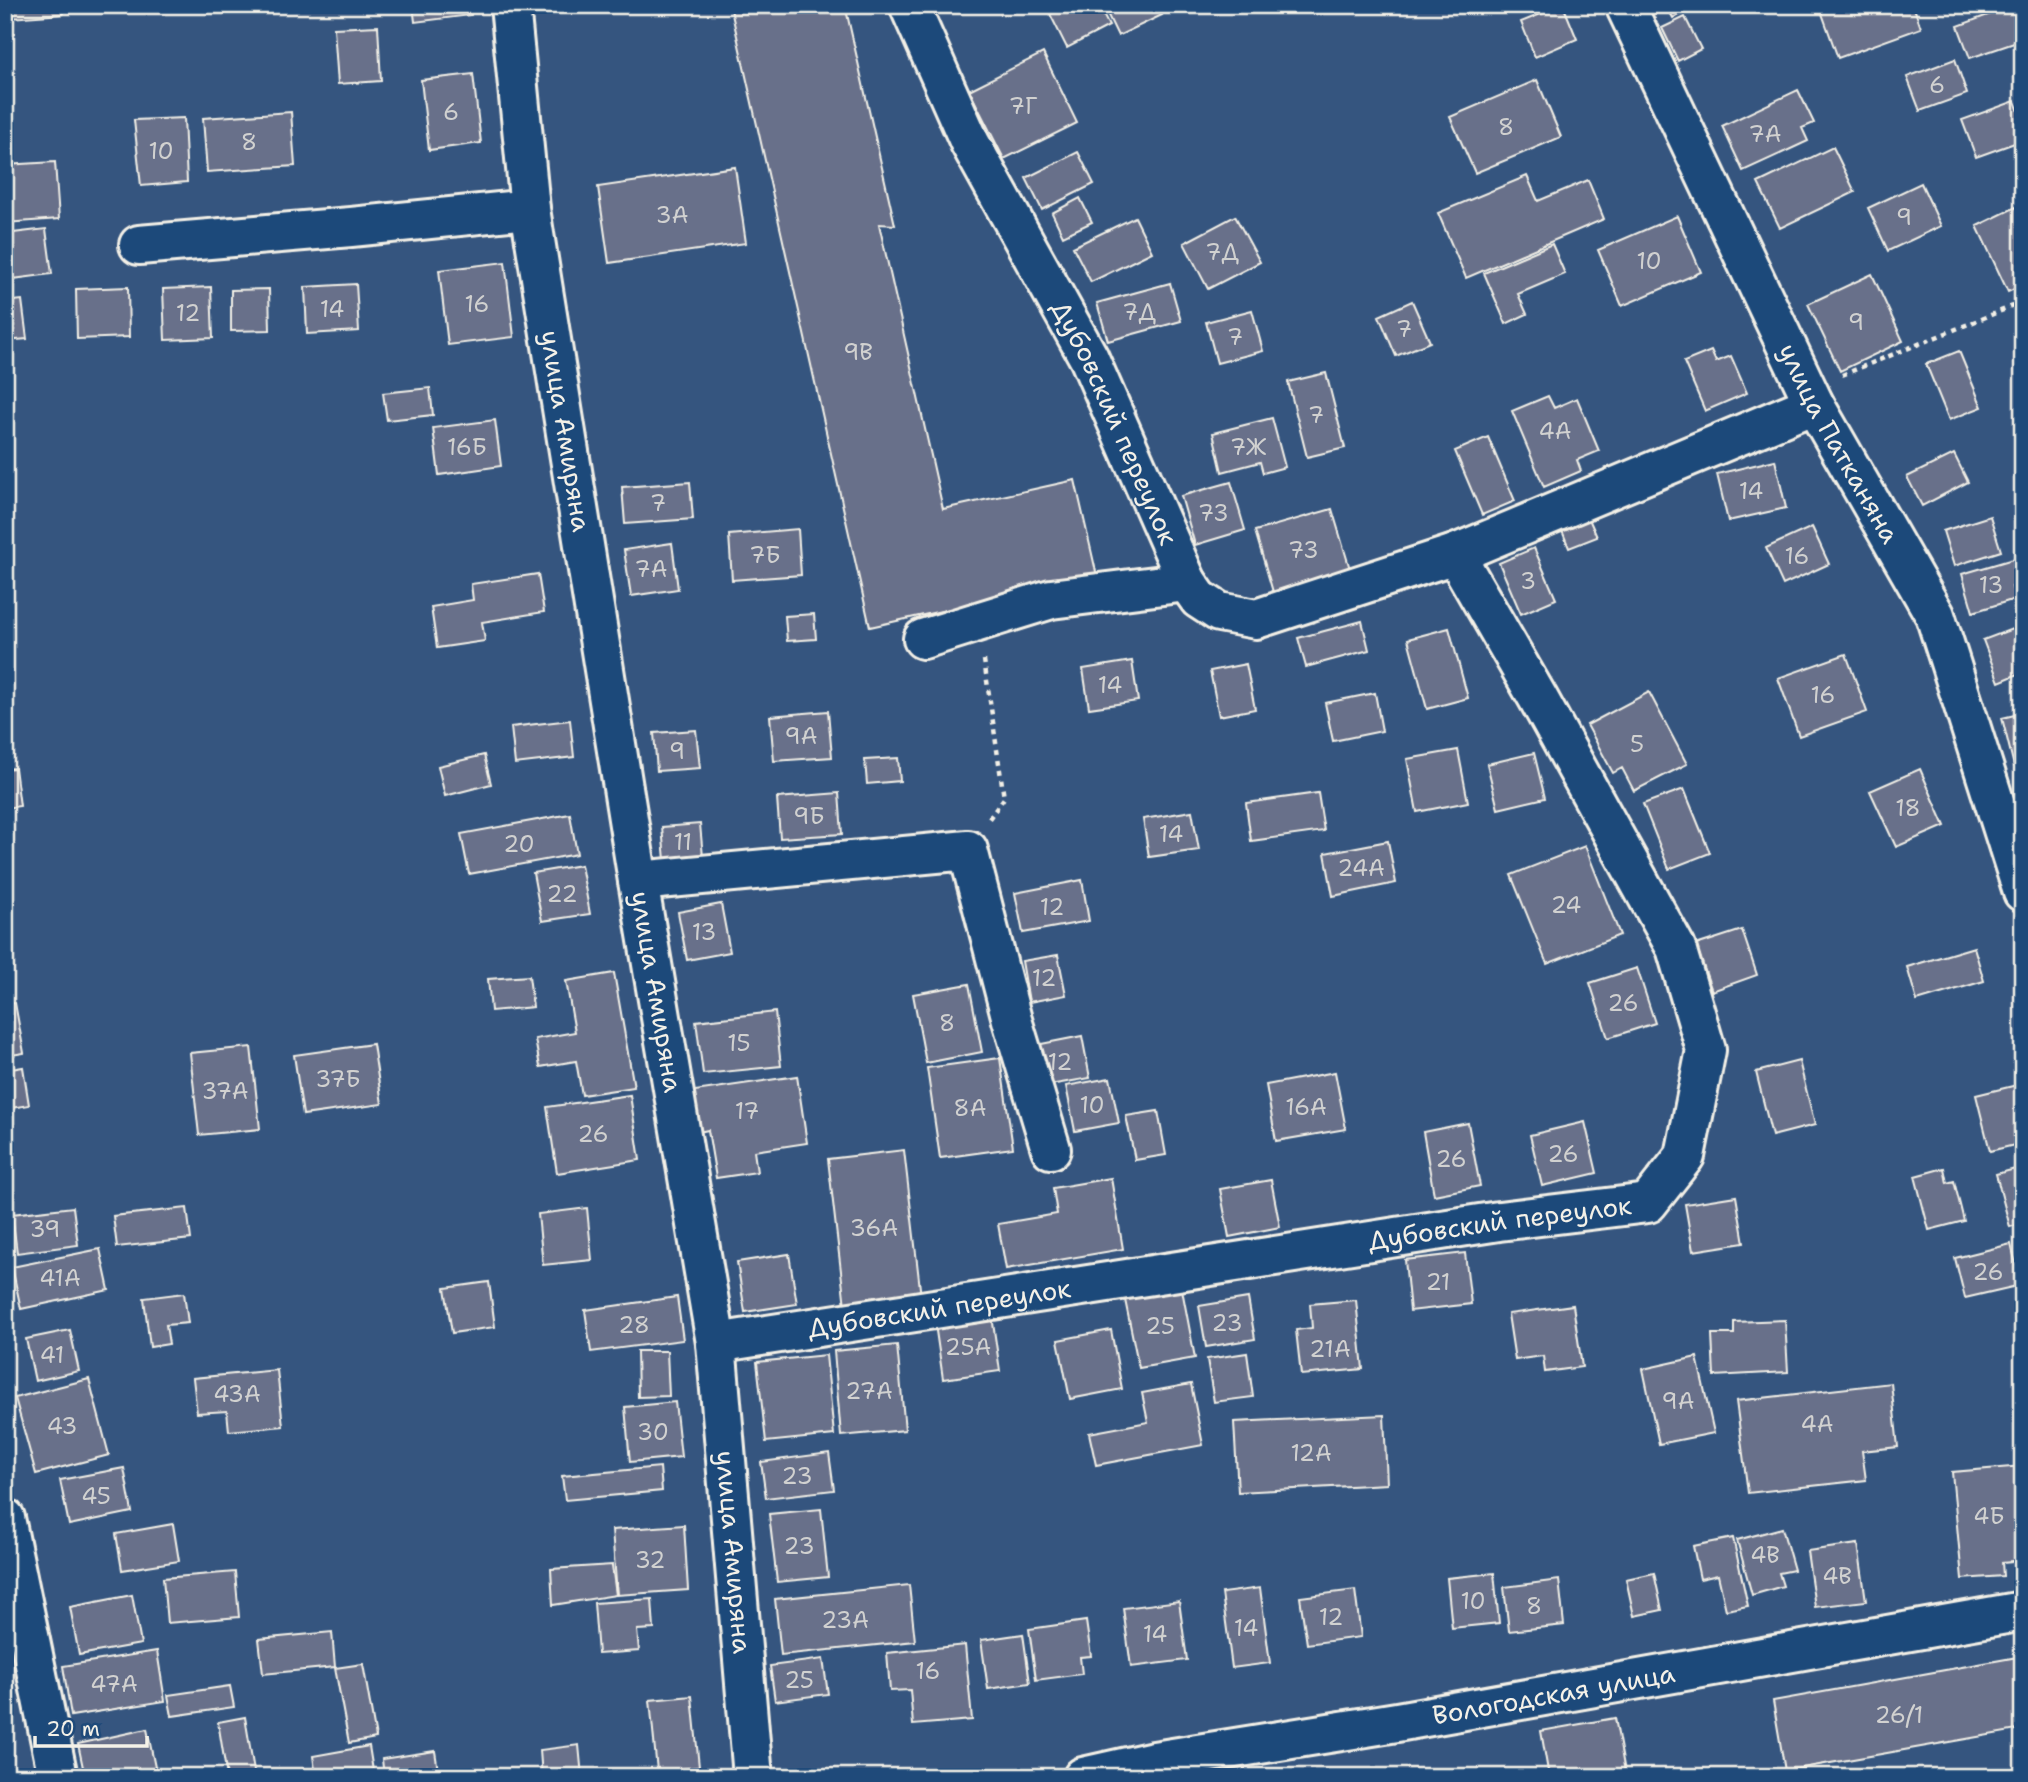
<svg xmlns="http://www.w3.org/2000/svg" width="2028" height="1782" viewBox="0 0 2028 1782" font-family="'Shantell Sans',sans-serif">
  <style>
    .building { fill: #68708a; stroke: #f4f1e8; stroke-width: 2 }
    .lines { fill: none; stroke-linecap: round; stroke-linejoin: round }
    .minor-casing { stroke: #f4f1e8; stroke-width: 44 }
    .path { stroke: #f4f1e8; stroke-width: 4.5; stroke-dasharray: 5 5; stroke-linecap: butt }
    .minor { stroke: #1f4a7a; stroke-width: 38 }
    .labels { text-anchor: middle; stroke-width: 7; stroke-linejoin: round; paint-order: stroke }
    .number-label { font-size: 23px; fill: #d1d1d0 }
    .street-label { font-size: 26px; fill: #f4f1e8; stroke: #1f4a7a }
  </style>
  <rect width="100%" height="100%" fill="#35557f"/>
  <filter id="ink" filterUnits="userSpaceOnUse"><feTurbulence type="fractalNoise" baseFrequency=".0143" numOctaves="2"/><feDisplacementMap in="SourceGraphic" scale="14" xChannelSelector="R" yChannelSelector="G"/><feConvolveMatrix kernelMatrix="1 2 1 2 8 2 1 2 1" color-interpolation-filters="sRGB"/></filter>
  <g filter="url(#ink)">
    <path class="building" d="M9,5h53l1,9 -53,4z
      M413,5h57l1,10 -56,7z
      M730,5h115l50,220 -16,-1 64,285 132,-29 22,96 -227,51z
      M1068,5h30l11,21 -42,22 -17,-34z
      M1103,5h54l5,10 -44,21z
      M1563,5l14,34 -42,18 -14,-35z
      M1666,5h33l-26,13z
      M1819,5h94l8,23 -83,30z
      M2015,5l8,20v15l-53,18 -12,-32z
      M1685,17l16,32 -23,12 -16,-33z
      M378,26l3,55 -43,3 -4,-56z
      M1043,53l34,70 -73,36 -35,-69z
      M1955,59l12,35 -47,17 -13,-34z
      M473,74l8,69 -52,7 -8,-70z
      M1537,80l24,57 -86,36 -25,-56z
      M1798,90l16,33 -12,5 6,13 -65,30 -21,-45z
      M2015,101l8,22v17l-47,17 -14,-37z
      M291,112l4,54 -88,6 -4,-54z
      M184,118l3,64 -46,4 -7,-66z
      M1833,147l22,45 -75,36 -22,-45z
      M1078,152l16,32 -52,26 -16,-32z
      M55,162l4,57 -54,4v-58z
      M735,167l11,76 -137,20 -11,-76z
      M1527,176l11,25 50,-21 16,39 -138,59 -28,-65z
      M1921,183l20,43 -53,25 -20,-43z
      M1080,198l12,24 -29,14 -11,-23z
      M2016,207l7,14v64l-15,7 -31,-66z
      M1235,216l25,46 -52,27 -24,-46z
      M1677,216l24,56 -79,34 -24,-56z
      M1135,217l17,35 -61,30 -18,-35z
      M46,229l6,45 -47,6v-46z
      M1552,244l13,30 -47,20 9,20 -21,10 -22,-51z
      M505,262l9,75 -66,8 -9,-75z
      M1872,274l31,67 -63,30 -32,-67z
      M1170,283l11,38 -73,20 -11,-38z
      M356,284l3,47 -52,3 -2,-47z
      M128,287l1,50 -52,2 -1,-50z
      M211,287l2,51 -48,2 -2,-51z
      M269,289l1,41 -39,1v-41z
      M22,300l5,39 -22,2v-39z
      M1412,301l18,41 -34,14 -17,-40z
      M1252,310l11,41 -46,12 -11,-41z
      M1711,351l5,11 15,-6 16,37 -42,18 -21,-49z
      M1959,351l23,56 -33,13 -23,-56z
      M1326,373l19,75 -38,9 -19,-75z
      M430,388l3,27 -46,5 -4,-27z
      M1548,396l6,12 23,-10 22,53 -22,9 4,11 -37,16 -32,-76z
      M1272,418l13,49 -22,6 -3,-11 -38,10 -9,-39z
      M495,420l6,46 -62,9 -6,-47z
      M1488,437l27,64 -33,14 -27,-64z
      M1954,454l14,28 -46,24 -15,-29z
      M1775,460l11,48 -58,13 -11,-47z
      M690,482l3,37 -68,5 -3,-37z
      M1231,482l14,48 -50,15 -14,-49z
      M1583,505l14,32 -28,11 -13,-32z
      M1332,509l18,60 -77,23 -18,-61z
      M1990,516l11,35 -47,15 -11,-35z
      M1812,527l17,37 -46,21 -17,-37z
      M798,529l3,46 -69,5 -3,-45z
      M672,543l6,46 -47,7 -7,-46z
      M1534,548l22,51 -35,15 -22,-51z
      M2023,556v27l-11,4 3,12 -42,13 -11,-38z
      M538,574l6,38 -62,10 3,19 -48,7 -6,-41 42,-7 -2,-16z
      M814,614l2,25 -29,2 -2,-25z
      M1362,621l7,29 -63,17 -8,-29z
      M2023,625v47l-24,10 -16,-42z
      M1449,628l19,70 -41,11 -19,-70z
      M1846,654l21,58 -68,24 -21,-58z
      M1132,661l6,40 -49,7 -6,-39z
      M1246,664l9,45 -36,7 -9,-45z
      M1649,692l38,72 -53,27 -12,-23 -9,5 -26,-48z
      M1375,693l7,38 -49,10 -8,-38z
      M828,711l4,46 -58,4 -4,-45z
      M2023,713v51l-9,2 -12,-48z
      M570,720l4,37 -59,7 -4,-37z
      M696,730l4,38 -43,3 -3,-38z
      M1458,750l10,52 -51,10 -10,-53z
      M1534,753l11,45 -47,11 -11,-45z
      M484,755l7,29 -46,12 -7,-30z
      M898,758l2,23 -33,3 -2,-24z
      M15,768l5,38 -15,2v-39z
      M1920,769l25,57 -49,21 -26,-56z
      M1684,789l26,64 -41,16 -26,-65z
      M839,793l3,41 -62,4 -3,-40z
      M1318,793l6,38 -73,10 -5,-38z
      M1192,811l7,39 -50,7 -6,-38z
      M570,814l7,40 -108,20 -8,-40z
      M700,824l3,33 -38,3 -3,-33z
      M1388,841l8,42 -63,13 -8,-43z
      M1585,846l35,89 -73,29 -36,-89z
      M581,865l9,49 -48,7 -9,-48z
      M1082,880l7,41 -66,12 -8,-40z
      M721,904l9,48 -43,8 -9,-48z
      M1742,930l15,45 -45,16 -16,-46z
      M1974,947l10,34 -67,20 -10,-34z
      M1058,955l8,40 -37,7 -7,-41z
      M1637,968l18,55 -47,15 -18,-55z
      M614,973l20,114 -52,8 -6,-34 -36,6 -5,-28 40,-7 -9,-51z
      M529,976l4,31 -42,4 -3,-32z
      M969,984l13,68 -56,11 -13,-69z
      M15,1003l9,50 -19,3v-52z
      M775,1012l6,54 -78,8 -7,-53z
      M1082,1036l8,42 -52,9 -7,-41z
      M373,1044l9,60 -79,11 -9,-60z
      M251,1047l9,82 -61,6 -9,-82z
      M1000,1058l13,90 -73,10 -13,-90z
      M1799,1061l16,64 -43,11 -16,-64z
      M23,1067l6,38 -24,4v-39z
      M1335,1072l11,57 -70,12 -10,-56z
      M797,1076l10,67 -53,8 3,21 -41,6 -8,-48 -14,3 -6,-41z
      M1110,1078l9,45 -44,8 -9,-45z
      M2021,1084l2,59 -33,8 -14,-56z
      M630,1095l10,65 -83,13 -10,-66z
      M1158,1111l8,44 -31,5 -9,-44z
      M1585,1122l12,51 -55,13 -12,-51z
      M1468,1123l12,63 -46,9 -11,-63z
      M904,1150l17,147 -76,9 -17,-147z
      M2023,1167v56l-13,4 -14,-53z
      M1944,1168l3,15 7,-2 10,40 -35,9 -14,-54z
      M1111,1178l12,71 -117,20 -8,-45 59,-10 -4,-26z
      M1271,1180l9,47 -51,10 -9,-48z
      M1736,1196l8,47 -51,8 -8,-47z
      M73,1207l5,38 -61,8 -5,-39z
      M187,1208l4,31 -74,8 -4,-31z
      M587,1208l5,52 -49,5 -5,-51z
      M2011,1244l10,41 -56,13 -10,-40z
      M100,1249l9,41 -88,19 -9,-42z
      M1465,1253l6,51 -61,7 -5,-51z
      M789,1254l8,50 -52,8 -8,-50z
      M489,1282l6,45 -43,6 -7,-45z
      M1181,1284l14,74 -56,10 -15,-73z
      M184,1293l4,30 -22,2 3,19 -19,3 -6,-49z
      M677,1297l6,43 -92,12 -6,-42z
      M1248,1298l7,41 -49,8 -7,-41z
      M1356,1300l7,69 -62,6 -5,-45 16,-2 -2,-24z
      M1573,1305l9,62 -37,5 -2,-16 -28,4 -7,-46z
      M992,1316l8,55 -57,8 -8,-55z
      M1785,1320l3,52 -74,4 -2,-42h22v-12z
      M70,1330l9,41 -44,10 -9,-42z
      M1111,1330l11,59 -52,10 -12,-59z
      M897,1345l8,85 -64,6 -7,-85z
      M637,1351h30l2,45 -31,1z
      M1247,1353l6,44 -39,5 -7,-43z
      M826,1355l8,80 -68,7 -9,-80z
      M1697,1357l17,76 -55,11 -16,-75z
      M277,1370l6,56 -54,5 -2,-20 -30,2 -4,-35z
      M89,1379l20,76 -73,19 -21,-76z
      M1891,1383l7,64 -36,4 4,29 -118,13 -12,-92z
      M1191,1384l12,61 -107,20 -7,-32 59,-11 -6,-29z
      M675,1402l6,55 -51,5 -5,-55z
      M1384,1415l3,69 -149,8 -4,-70z
      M829,1453l5,37 -68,8 -5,-36z
      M2023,1466v94l-21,2 1,14 -41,3 -10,-107z
      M660,1467l2,24 -97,9 -3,-24z
      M124,1468l8,44 -63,13 -9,-45z
      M821,1509l7,68 -51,5 -8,-68z
      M173,1524l6,37 -57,9 -6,-36z
      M684,1525l4,65 -71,5 -5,-65z
      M1782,1528l12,42 -15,3 4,13 -31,9 -15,-55z
      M1733,1538l15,68 -22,4 -8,-35 -18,4 -7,-33z
      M1858,1544l8,57 -51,6 -8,-56z
      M612,1565l4,30 -63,10 -2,-36z
      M235,1572l4,45 -72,6 -4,-45z
      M1494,1573l5,50 -47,5 -5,-50z
      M1654,1573l8,37 -28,6 -8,-37z
      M1559,1580l5,45 -55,6 -5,-44z
      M909,1585l6,56 -134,14 -6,-56z
      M1260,1588l10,75 -38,5 -10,-75z
      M1355,1590l6,47 -54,7 -7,-47z
      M132,1595l9,49 -62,11 -9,-48z
      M652,1599l2,30 -17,1 2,21 -41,3 -4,-51z
      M1179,1601l8,59 -56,7 -8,-59z
      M1086,1621l5,35 -11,1 2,17 -46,6 -7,-51z
      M332,1632l3,35 -72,7 -4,-35z
      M1023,1634l7,49 -42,6 -7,-49z
      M965,1645l7,75 -59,5 -3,-35 -20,1 -3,-38z
      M157,1651l8,50 -94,15 -8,-50z
      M2023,1656v73l-238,42 -12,-70z
      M823,1659l5,35 -53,7 -5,-35z
      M363,1664l13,74 -27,5 -14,-75z
      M230,1686l4,21 -62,9 -4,-21z
      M692,1696l7,71 -42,4 -7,-71z
      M245,1717l10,60h-28l-9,-55z
      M1615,1718l11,59h-77l-8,-46z
      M147,1729l10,48h-57l-1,-4 -14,4 -7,-33z
      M579,1745l3,32h-40l-2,-27z
      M369,1746l5,31h-58l-3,-21z
      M435,1751l4,26h-55l-2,-18z"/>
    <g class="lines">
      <defs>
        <g id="minor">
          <path id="s1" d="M510,5l20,204 108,672 78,462 37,434"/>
          <path id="s2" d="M909,5l61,138 119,215 98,224 12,17 20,13 37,7 199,-65 359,-150"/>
          <path id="s3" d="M1625,5l189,399 121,211 88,277"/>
          <path d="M139,245l212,-18 179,-18"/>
          <path d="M923,639l128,-40 136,-17"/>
          <path d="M638,881l330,-31 44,170 39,129"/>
          <path id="s4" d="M716,1343l783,-122 149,-18 37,-47 21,-106 -30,-102 -138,-250 -83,-144"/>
          <path d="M5,1518l53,259"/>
          <path id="s5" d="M1083,1777l71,-16 243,-39 626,-111"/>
        </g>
      </defs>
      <use href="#minor" class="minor-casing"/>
      <path class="path" d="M1842,375l181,-73
        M984,660l20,138 -16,22"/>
      <use href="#minor" class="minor"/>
    </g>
  </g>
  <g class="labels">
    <g class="number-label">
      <text x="1937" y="93">6</text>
      <text x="1023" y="114">7Г</text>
      <text x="451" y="120">6</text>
      <text x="1506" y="135">8</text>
      <text x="1765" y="142">7А</text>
      <text x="249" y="150">8</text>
      <text x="161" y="159">10</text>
      <text x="672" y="223">3А</text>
      <text x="1904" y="225">9</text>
      <text x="1222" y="260">7Д</text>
      <text x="1649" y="269">10</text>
      <text x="477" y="312">16</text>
      <text x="332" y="317">14</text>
      <text x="1139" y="320">7Д</text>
      <text x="188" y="321">12</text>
      <text x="1856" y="330">9</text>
      <text x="1404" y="337">7</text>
      <text x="1235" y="345">7</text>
      <text x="858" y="360">9В</text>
      <text x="1316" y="423">7</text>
      <text x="1555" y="439">4А</text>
      <text x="467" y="455">16Б</text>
      <text x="1248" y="455">7Ж</text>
      <text x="1751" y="499">14</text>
      <text x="658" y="511">7</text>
      <text x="1213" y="521">7З</text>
      <text x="1303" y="558">7З</text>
      <text x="765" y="563">7Б</text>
      <text x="1797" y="564">16</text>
      <text x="651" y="577">7А</text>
      <text x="1528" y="589">3</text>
      <text x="1991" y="593">13</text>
      <text x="1110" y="693">14</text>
      <text x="1823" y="703">16</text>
      <text x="801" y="744">9А</text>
      <text x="1637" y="752">5</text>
      <text x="677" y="759">9</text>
      <text x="1908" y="816">18</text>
      <text x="809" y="824">9Б</text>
      <text x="1171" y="842">14</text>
      <text x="683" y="850">11</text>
      <text x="519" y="852">20</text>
      <text x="1361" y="876">24А</text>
      <text x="562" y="902">22</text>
      <text x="1566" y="913">24</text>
      <text x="1052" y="915">12</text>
      <text x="704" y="940">13</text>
      <text x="1044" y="986">12</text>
      <text x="1623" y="1011">26</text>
      <text x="947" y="1031">8</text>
      <text x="739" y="1051">15</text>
      <text x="1060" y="1070">12</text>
      <text x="338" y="1087">37Б</text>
      <text x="225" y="1099">37А</text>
      <text x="1092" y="1113">10</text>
      <text x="1306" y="1115">16А</text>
      <text x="970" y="1116">8А</text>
      <text x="747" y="1119">17</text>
      <text x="593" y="1142">26</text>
      <text x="1563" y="1162">26</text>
      <text x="1451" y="1167">26</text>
      <text x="874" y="1236">36А</text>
      <text x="45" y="1237">39</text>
      <text x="1988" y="1280">26</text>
      <text x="60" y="1286">41А</text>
      <text x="1438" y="1290">21</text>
      <text x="1227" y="1331">23</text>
      <text x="634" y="1333">28</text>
      <text x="1160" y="1334">25</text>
      <text x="968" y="1355">25А</text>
      <text x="1330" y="1357">21А</text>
      <text x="52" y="1363">41</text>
      <text x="869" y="1399">27А</text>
      <text x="237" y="1402">43А</text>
      <text x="1678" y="1409">9А</text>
      <text x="1817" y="1432">4А</text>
      <text x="62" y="1434">43</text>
      <text x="653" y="1440">30</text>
      <text x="1311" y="1461">12А</text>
      <text x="797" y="1484">23</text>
      <text x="96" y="1504">45</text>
      <text x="1989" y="1524">4Б</text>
      <text x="799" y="1554">23</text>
      <text x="1765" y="1563">4В</text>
      <text x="650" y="1568">32</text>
      <text x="1837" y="1584">4В</text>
      <text x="1473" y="1609">10</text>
      <text x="1534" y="1614">8</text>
      <text x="1331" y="1625">12</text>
      <text x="845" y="1628">23А</text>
      <text x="1246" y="1636">14</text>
      <text x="1155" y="1642">14</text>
      <text x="928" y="1679">16</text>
      <text x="799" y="1688">25</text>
      <text x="114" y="1692">47А</text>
      <text x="1899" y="1723">26/1</text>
    </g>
    <g class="street-label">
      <text dy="9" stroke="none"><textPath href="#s2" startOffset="466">Дубовский переулок</textPath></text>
      <text dy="9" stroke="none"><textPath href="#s1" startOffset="430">улица Амиряна</textPath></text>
      <text dy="9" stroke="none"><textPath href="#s3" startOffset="488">улица Патканяна</textPath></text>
      <text dy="9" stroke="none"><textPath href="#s1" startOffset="998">улица Амиряна</textPath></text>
      <text dy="9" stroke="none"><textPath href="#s4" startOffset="793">Дубовский переулок</textPath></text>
      <text dy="9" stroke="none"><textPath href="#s4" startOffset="226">Дубовский переулок</textPath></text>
      <text dy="9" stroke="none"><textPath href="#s1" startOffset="1564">улица Амиряна</textPath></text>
      <text dy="9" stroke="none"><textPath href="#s5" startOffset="478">Вологодская улица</textPath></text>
    </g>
  </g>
  <rect width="2028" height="1782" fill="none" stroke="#1f4a7a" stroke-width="28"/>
  <rect x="14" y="14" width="2000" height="1754" fill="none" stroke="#f4f1e8" stroke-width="2.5" filter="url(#ink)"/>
  <path d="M35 1736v10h112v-10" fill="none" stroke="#f4f1e8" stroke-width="3.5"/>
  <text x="46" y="1736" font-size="21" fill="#f4f1e8" stroke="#1f4a7a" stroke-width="5" paint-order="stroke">20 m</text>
</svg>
